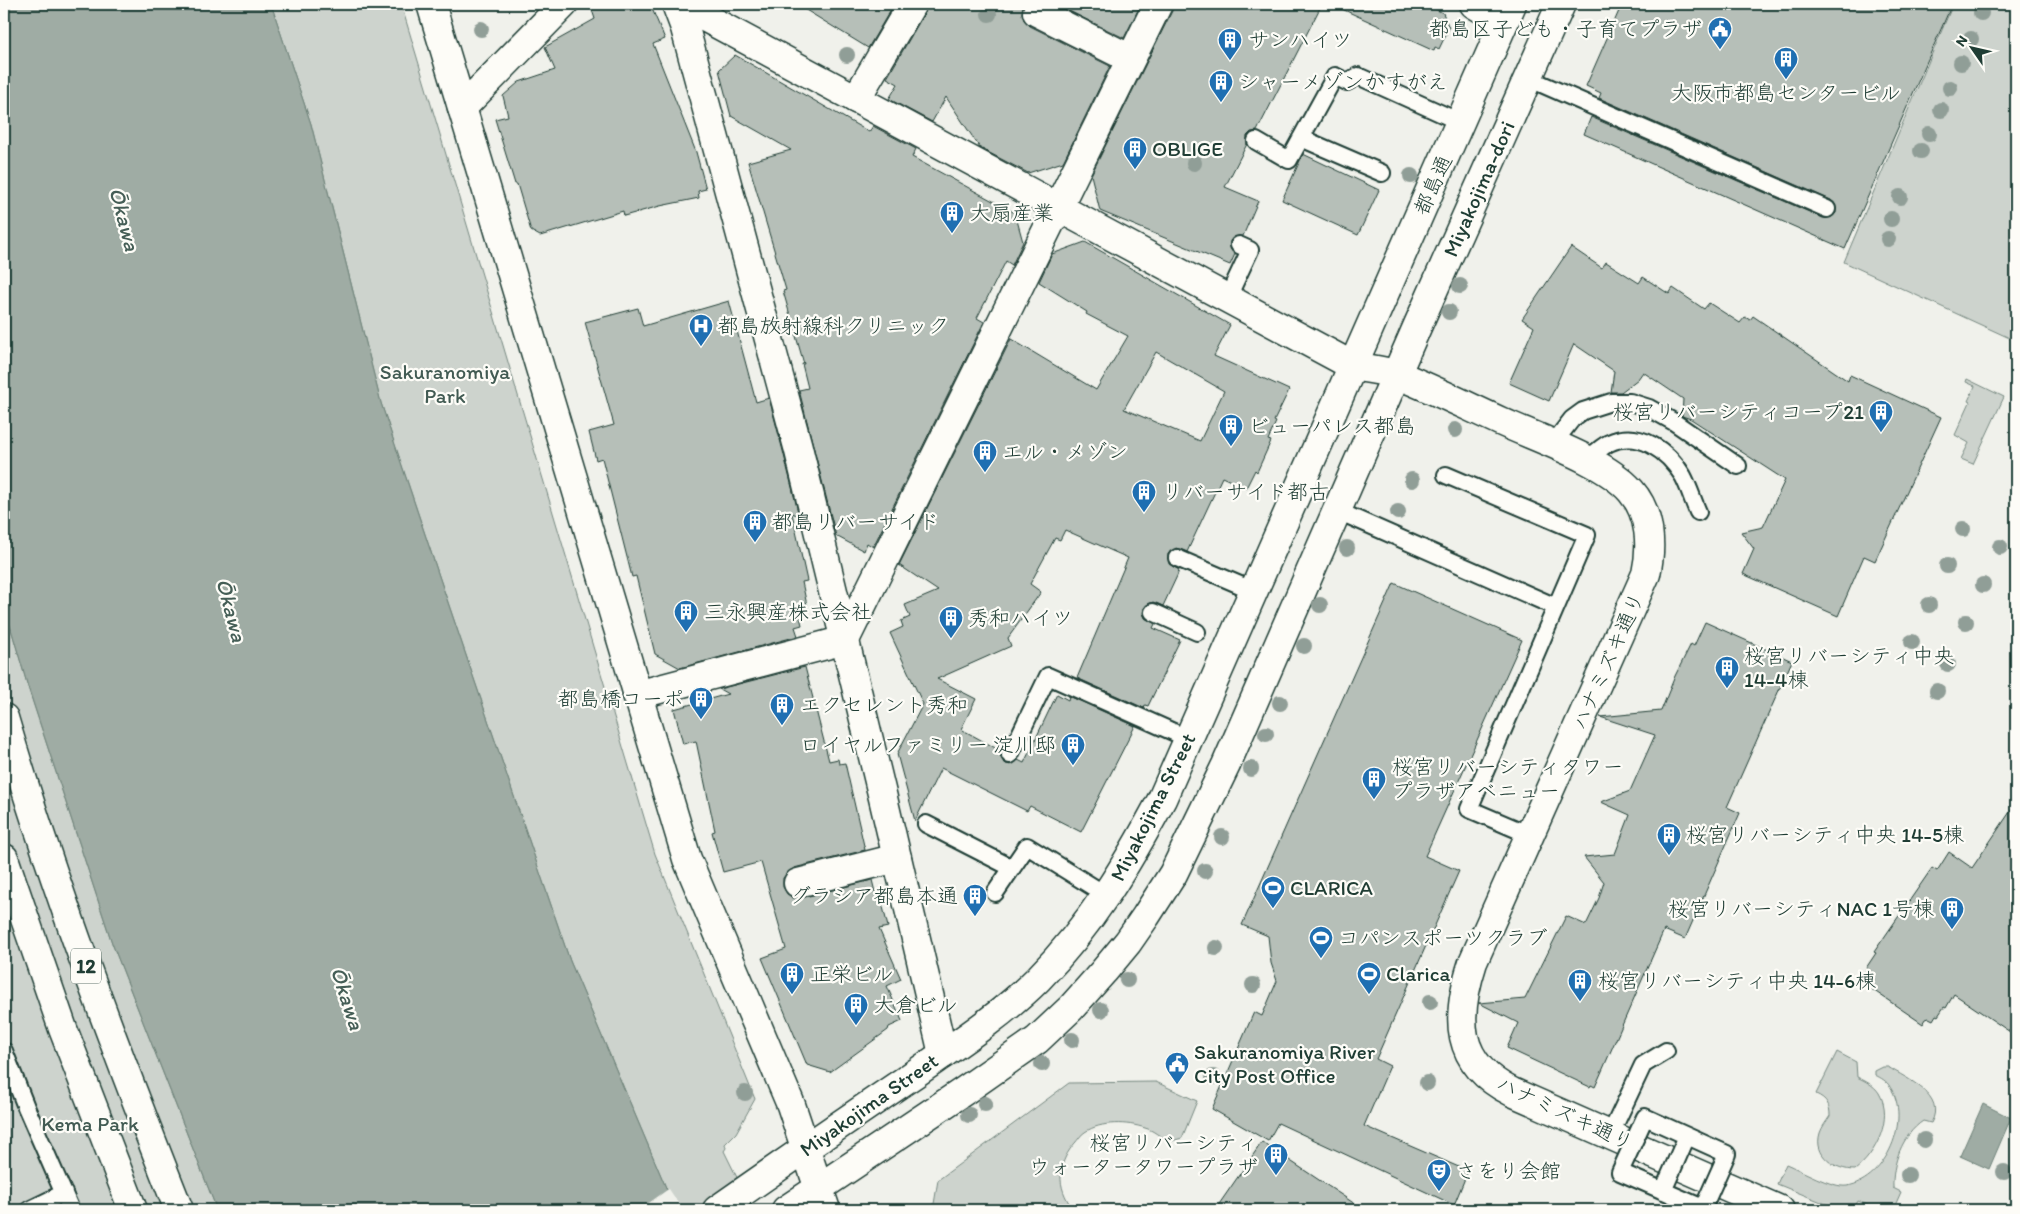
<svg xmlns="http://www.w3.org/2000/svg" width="2020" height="1214" viewBox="0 0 2020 1214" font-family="Itim,'Klee One',sans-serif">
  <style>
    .green { fill: #cdd3cd; stroke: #768880 }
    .water { fill: #9faca4; stroke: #6c8077 }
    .pier { fill: #f0f1eb }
    .building { fill: #b6bfb8; stroke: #1f3d34; fill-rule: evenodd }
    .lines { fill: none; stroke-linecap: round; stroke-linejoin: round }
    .lane-casing { stroke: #1f3d34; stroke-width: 20 }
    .street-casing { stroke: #1f3d34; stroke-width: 31 }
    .secondary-casing { stroke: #1f3d34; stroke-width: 31 }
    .primary-casing { stroke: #1f3d34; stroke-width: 31 }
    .highway-casing { stroke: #1f3d34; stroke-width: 31 }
    .lane { stroke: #fdfcf7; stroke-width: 16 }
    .street { stroke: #fdfcf7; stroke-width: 28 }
    .secondary { stroke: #fdfcf7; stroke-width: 28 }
    .primary { stroke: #fdfcf7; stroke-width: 28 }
    .highway { stroke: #fdfcf7; stroke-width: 28 }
    .lane-bridge-casing { stroke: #1f3d34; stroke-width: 20; stroke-linecap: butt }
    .lane-bridge { stroke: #fdfcf7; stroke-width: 16 }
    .tree { fill: #909e97 }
    .labels { text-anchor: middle; stroke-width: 4.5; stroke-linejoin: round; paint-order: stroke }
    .shield { fill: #fdfcf7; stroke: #62766e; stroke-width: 1 }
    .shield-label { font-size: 20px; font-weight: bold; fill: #1f3d34 }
    .poi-label { font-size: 21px; fill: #1f3d34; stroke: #fdfcf7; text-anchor: start }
    .street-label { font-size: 21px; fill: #1f3d34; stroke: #fdfcf7 }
    .park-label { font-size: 21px; fill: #425b53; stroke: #fdfcf7 }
    .water-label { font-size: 22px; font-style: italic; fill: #455e56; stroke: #fdfcf7 }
  </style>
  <rect width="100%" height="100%" fill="#f0f1eb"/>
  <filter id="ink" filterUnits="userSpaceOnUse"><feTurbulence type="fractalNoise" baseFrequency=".02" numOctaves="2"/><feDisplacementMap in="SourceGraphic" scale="10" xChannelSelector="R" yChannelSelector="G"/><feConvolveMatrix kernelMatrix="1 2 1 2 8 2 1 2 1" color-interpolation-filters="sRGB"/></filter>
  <g filter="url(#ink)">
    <path class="green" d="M271,4h130l254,850 100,245 -19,34 -11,11 1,4 -2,3 29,59h-73l-13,-20 -97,-229 -131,-385 -58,-173 -70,-279z
      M1953,4h63v337l-172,-79z
      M1967,379l37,18 -31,67 -12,-5 8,-16 -14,-8 15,-33 -2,-1 7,-15 -9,-4z
      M4,605l24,82 84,256 105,267h-213z
      M1837,1052l19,10 1,15c8,4 17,8 22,16 15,25 -3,61 -24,77 -20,0 -42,-14 -35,-37 2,-6 6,-11 10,-17 0,-11 -3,-17 -14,-22z
      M1883,1067h5c19,12 59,28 43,56l-8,-2c-21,14 -31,43 -30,67l8,4 -8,18h-14l-21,-9 -5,9h-12l-64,-26 9,-20c15,6 46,24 61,22 39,-6 65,-67 43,-99 -3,-6 -9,-9 -15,-12v-4z
      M1156,1082l41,19 -15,37 -14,4c-7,-5 -15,-12 -23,-14 -17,-6 -44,-7 -60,4 -4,2 -7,8 -10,11 -16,18 -19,39 -6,60l-5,7h-131l5,-30 131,-97z"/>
    <path class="water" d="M4,4h267l40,120 70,279 58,173 131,385 97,229 13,20h-463l-105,-267 -84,-256 -24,-82z
      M1983,1104l28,14 -22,51 -29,-13z"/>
    <path class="pier" d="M669,1189l14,21h-44l28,-20z"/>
    <path class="building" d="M590,4h60l15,35 -12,5 43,108 10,37 -8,2 1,7 -39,8 -36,10 -1,-5 -83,25 -9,-5 -14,-47h-2l-20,-65 13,-3 -5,-20 16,-14 36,-12 -10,-23 50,-28z
      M796,4h98l-26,44z
      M928,4h96l-2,9 2,7 6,6 80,40 -47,96 -35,11 -48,-25 -34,-51 -14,25 -43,-23 9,-15 -11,-6 38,-66z
      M1055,4h86l-17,34z
      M1174,4h148l-65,127 -6,1 -4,4v8l-22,43 33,14 -15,35 -9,1 -4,4 1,9 4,4 -5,11 -130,-54 -9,-36 81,-164z
      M1331,4h94l18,9 6,15 -10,21 -4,-2 -1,4z
      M1622,4h330l-107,245 -261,-115 7,-17 232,101 9,-1 4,-4 -1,-9 -4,-4 -232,-102 2,-5 -15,-7z
      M735,55l134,77 4,-6 43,23 -4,8 103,56 8,29 -11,23 -6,-4 -29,57 7,4 -111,225 -6,-4 -3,8 -28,-15 -37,-146 9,-2 -6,-24h2l-21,-73 3,-1 -38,-128 43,-12 -60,-34 -12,-46z
      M1303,154l76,36 -21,45 -76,-35z
      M1085,242l145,83 -16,31 75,34 -15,31 2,1 -8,18 3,1 -14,31 -2,-2 -9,18 -24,-11 -35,75 -11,-4 -8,6 1,10 10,6 -2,6 -14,30 -10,-4 -5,2 -4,4 -1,5 2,5 10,6 -2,4 27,12 -32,66 -3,-1 -1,3 -67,-30 51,-120 -63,-28 -5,10 -5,-2 -25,46 11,8 -33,46 3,8 -74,33 39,20 -15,30 40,22 1,9 4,4 5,1 7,-5 6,3 33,-69 11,6 1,-4 66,30 -54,106 -51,-26 -3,5 -86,-43 -26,53 -18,-67 26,-50 -33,-71 13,-6 -2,-6 9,-4 -5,-12 33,-14 -39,-26 112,-226 85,51 32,-54 -42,-22 1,-2 -48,-30 13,-28zM1156,352l68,39 -24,50 -76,-32z
      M1571,247l31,21 4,-6 33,21 4,-6 26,17 4,-6 31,21 5,-6 31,20 5,-6 5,3 3,-4 95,65 2,-6 91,42 -66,144 -11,-5 -26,60 -95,-42 11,-25 -13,-17 22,-5 22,-47 -94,-61 -9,-3 1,-17 -40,-27 -5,7 -17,13h-10l3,-21 -40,-27 -25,57 -40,-18 25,-56 -12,-8z
      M729,301l27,101 13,-4 14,53 16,65 -7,-3 15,68 -5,1 6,28 -9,3 3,12 -7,2 3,9 -118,32 -25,-14 -19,-78 -4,1 -30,-119 -6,2 -7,-28 25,-7 -29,-103 53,-14 5,18z
      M1394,583l128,57 -97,216 34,15 -83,188 14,7 -26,60 104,45 -14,34 -176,-82 -10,18 -56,-32 42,-97 8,4 15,-35 -6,-18 -3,-27 -26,-11z
      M1705,622l87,39 -65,146 13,6 -55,126 -21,-9 -69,157 -4,-2 -1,2 -83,-39 11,-25 -39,-20 46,-4 41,-83 20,9 13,-27 5,-16 -20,-25 31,-3 15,-39 -29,-13 29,-11 25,-56 -55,-18 61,-6 14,-35 16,-32 3,2z
      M805,667l24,94 9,-2 1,5 6,-1 20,87 -71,18 -6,4 -5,6v9l4,7 6,4h8l71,-18 4,16 4,-1 8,32 -9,2 22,50 -14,7 15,35 -13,6 -1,3 -58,42 -23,-7 -45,-107 24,-9 -25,-87 -38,10 -11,-40 3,-1 -19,-90 -13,3 -9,-35 54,-15 -9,-5z
      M2016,803v233l-62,-42 -8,14 -2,-1 -6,9 -2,-1 -3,5 -4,-2 -3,1 -3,5 -59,-40 3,-4 -4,-5 5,-7h-2l10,-15 -2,-1 58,-84 5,3 12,-19 23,16z
      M1262,1142l102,68h-149z"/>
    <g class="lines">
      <defs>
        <path id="lane" d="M1528,78l299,131
          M1301,138l81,35
          M1256,141l33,19 46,-84 12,6 11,-6 102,46
          M1227,299l23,-49 -11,-5
          M1552,445l20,-26 11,-8 28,-9h19l19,6 25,14 64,44
          M1587,460c7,-6 14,-13 22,-17 30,-14 59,8 74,33 6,11 10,25 15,36
          M1446,475l141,60 -118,274 61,26
          M1338,511l218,96
          M1177,558l77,33
          M1153,612l44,20
          M1010,755l38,-79 141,63
          M926,824l86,44
          M995,893l32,-47 79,49
          M4,1051l22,56 45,103
          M1610,1135l33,-70 23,-14
          M29,1210l35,-17"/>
        <path id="street" d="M1037,12l94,47
          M856,99l56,-95
          M462,108l102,-104
          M1353,366c15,3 31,4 45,9 35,14 69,31 104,47 37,17 103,39 129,69 20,23 21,56 15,83l-173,388c-18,55 -19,101 39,130l268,118
          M637,695l208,-55 313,-636
          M798,883l99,-25"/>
        <path id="secondary" d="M431,4l256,855 104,246 35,105
          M676,4l9,24 113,419 85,351 60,256
          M680,4l673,362
          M1474,4l30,18"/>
        <path id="primary" d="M717,1210c64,-45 128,-89 193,-133 43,-30 91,-61 128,-98 53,-54 89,-114 124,-180l350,-795
          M786,1210l178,-119 73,-51 34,-32 33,-37 24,-29 18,-26 27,-42 53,-109 191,-438 144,-323"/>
        <path id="highway" d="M4,718c49,167 111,330 175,492
          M4,858l59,171 70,181"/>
      </defs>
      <use href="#lane" class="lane-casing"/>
      <use href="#street" class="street-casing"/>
      <use href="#secondary" class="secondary-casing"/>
      <use href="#primary" class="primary-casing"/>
      <use href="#highway" class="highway-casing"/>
      <use href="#lane" class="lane"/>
      <use href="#street" class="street"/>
      <use href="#secondary" class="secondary"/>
      <use href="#primary" class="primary"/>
      <use href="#highway" class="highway"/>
      <defs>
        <path id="lane-bridge" d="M1645,1117l82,37 -24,54 -83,-36z
          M1663,1191l24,-55"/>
      </defs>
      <use href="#lane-bridge" class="lane-bridge-casing"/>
      <use href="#lane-bridge" class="lane-bridge"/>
    </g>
    <g class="tree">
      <circle cx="1981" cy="13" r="8"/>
      <circle cx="989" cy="14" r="8"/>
      <circle cx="481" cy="29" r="8"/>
      <circle cx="1971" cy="39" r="8"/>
      <circle cx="847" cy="55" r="8"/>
      <circle cx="1961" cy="63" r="8"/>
      <circle cx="1950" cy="88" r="8"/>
      <circle cx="1941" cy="110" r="8"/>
      <circle cx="1929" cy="134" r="8"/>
      <circle cx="1921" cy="151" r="8"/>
      <circle cx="1194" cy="163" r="8"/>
      <circle cx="1411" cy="176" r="8"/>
      <circle cx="1900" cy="197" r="8"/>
      <circle cx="1891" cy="219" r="8"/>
      <circle cx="1888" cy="239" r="8"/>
      <circle cx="1460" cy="286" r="8"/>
      <circle cx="1449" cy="312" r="8"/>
      <circle cx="1455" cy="430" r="8"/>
      <circle cx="1412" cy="480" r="8"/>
      <circle cx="1398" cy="512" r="8"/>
      <circle cx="1963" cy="529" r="8"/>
      <circle cx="2000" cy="547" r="8"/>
      <circle cx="1347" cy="548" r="8"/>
      <circle cx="1947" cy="566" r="8"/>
      <circle cx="1983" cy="585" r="8"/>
      <circle cx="1320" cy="605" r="8"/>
      <circle cx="1929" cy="605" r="8"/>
      <circle cx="1966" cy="622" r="8"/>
      <circle cx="1912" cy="642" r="8"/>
      <circle cx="1304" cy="646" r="8"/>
      <circle cx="1948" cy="664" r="8"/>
      <circle cx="1937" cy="691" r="8"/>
      <circle cx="1280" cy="703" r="8"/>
      <circle cx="1266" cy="734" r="8"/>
      <circle cx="1251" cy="769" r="8"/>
      <circle cx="1222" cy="837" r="8"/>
      <circle cx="1205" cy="871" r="8"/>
      <circle cx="1216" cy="948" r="8"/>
      <circle cx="1127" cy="980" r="8"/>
      <circle cx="1253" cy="985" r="8"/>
      <circle cx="1430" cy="1002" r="8"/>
      <circle cx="1101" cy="1010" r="8"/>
      <circle cx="1072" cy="1040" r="8"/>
      <circle cx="1181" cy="1063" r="8"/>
      <circle cx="1042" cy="1064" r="8"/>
      <circle cx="1213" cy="1077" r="8"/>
      <circle cx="1427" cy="1083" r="8"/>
      <circle cx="745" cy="1093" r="8"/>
      <circle cx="985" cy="1104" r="8"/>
      <circle cx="969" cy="1115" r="8"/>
      <circle cx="1924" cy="1140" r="8"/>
      <circle cx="2004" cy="1172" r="8"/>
      <circle cx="1908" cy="1175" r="8"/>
    </g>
  </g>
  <defs>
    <symbol id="civic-pin" viewBox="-11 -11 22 30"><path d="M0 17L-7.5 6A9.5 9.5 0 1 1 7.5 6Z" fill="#1f6fb2" stroke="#fdfcf7"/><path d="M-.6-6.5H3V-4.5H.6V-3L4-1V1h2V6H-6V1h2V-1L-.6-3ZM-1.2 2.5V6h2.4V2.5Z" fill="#fff"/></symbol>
    <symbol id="building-pin" viewBox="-11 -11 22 30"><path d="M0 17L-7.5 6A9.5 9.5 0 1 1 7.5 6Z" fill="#1f6fb2" stroke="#fdfcf7"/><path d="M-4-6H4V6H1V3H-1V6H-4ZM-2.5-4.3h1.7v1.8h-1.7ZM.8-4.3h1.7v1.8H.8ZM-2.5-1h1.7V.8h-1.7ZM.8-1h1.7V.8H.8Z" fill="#fff"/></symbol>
    <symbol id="hospital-pin" viewBox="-11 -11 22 30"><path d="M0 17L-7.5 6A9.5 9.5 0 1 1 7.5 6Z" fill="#1f6fb2" stroke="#fdfcf7"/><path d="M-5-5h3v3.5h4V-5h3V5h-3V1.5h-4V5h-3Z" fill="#fff"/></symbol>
    <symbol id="stadium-pin" viewBox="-11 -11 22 30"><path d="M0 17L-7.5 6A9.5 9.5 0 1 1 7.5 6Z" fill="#1f6fb2" stroke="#fdfcf7"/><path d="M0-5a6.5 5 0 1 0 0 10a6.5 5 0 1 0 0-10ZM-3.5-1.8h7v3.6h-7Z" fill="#fff"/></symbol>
    <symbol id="theatre-pin" viewBox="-11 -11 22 30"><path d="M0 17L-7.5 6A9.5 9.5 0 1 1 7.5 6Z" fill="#1f6fb2" stroke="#fdfcf7"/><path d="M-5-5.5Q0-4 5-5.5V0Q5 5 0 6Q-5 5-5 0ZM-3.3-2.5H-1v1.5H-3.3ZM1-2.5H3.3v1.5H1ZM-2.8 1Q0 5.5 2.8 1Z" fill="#fff"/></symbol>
  </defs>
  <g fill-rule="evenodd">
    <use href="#civic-pin" x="1706" y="15" width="28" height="38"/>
    <use href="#building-pin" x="1216" y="26" width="28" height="38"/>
    <use href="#building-pin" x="1772" y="45" width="28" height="38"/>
    <use href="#building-pin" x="1207" y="68" width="28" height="38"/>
    <use href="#building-pin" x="1121" y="135" width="28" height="38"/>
    <use href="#building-pin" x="938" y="199" width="28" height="38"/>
    <use href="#hospital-pin" x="687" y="312" width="28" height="38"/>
    <use href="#building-pin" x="1867" y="398" width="28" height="38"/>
    <use href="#building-pin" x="1217" y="412" width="28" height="38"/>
    <use href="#building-pin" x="971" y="438" width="28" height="38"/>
    <use href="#building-pin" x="1130" y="478" width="28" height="38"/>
    <use href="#building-pin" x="741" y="508" width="28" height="38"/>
    <use href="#building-pin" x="672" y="598" width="28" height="38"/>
    <use href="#building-pin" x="937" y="604" width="28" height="38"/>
    <use href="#building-pin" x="1713" y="654" width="28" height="38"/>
    <use href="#building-pin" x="687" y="685" width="28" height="38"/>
    <use href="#building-pin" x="768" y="691" width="28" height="38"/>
    <use href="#building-pin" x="1059" y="731" width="28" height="38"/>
    <use href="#building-pin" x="1360" y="765" width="28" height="38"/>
    <use href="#building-pin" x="1655" y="821" width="28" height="38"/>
    <use href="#stadium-pin" x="1259" y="874" width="28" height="38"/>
    <use href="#building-pin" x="961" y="882" width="28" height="38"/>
    <use href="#building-pin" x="1938" y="895" width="28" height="38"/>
    <use href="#stadium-pin" x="1307" y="924" width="28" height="38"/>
    <use href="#building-pin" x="778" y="960" width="28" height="38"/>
    <use href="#stadium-pin" x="1355" y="960" width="28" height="38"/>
    <use href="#building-pin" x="1566" y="967" width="28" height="38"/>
    <use href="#building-pin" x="842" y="991" width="28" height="38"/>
    <use href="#civic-pin" x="1163" y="1050" width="28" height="38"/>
    <use href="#building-pin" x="1262" y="1141" width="28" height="38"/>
    <use href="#theatre-pin" x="1425" y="1157" width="28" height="38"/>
  </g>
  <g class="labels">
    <rect class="shield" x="71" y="948.5" width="30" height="35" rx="4"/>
    <g class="shield-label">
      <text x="86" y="973">12</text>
    </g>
    <g class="poi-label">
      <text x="1702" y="36" text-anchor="end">都島区子ども・子育てプラザ</text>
      <text x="1248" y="47">サンハイツ</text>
      <text x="1238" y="89">シャーメゾンかすがえ</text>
      <text x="1786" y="100" text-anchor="middle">大阪市都島センタービル</text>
      <text x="1152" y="156">OBLIGE</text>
      <text x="970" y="220">大扇産業</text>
      <text x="718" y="333">都島放射線科クリニック</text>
      <text x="1864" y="419" text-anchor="end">桜宮リバーシティコープ21</text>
      <text x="1248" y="433">ビューパレス都島</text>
      <text x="1002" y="459">エル・メゾン</text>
      <text x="1162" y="499">リバーサイド都古</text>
      <text x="772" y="529">都島リバーサイド</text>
      <text x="704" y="619">三永興産株式会社</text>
      <text x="968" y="625">秀和ハイツ</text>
      <text x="1744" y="663">桜宮リバーシティ中央<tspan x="1744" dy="24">14-4棟</tspan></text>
      <text x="684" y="706" text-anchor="end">都島橋コーポ</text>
      <text x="800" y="712">エクセレント秀和</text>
      <text x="1056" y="752" text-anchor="end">ロイヤルファミリー 淀川邸</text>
      <text x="1392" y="774">桜宮リバーシティタワー<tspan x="1392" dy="24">プラザアベニュー</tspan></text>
      <text x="1686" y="842">桜宮リバーシティ中央 14-5棟</text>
      <text x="1290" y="895">CLARICA</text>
      <text x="958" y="903" text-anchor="end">グラシア都島本通</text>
      <text x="1934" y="916" text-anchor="end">桜宮リバーシティNAC 1号棟</text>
      <text x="1338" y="945">コパンスポーツクラブ</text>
      <text x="810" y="981">正栄ビル</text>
      <text x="1386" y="981">Clarica</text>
      <text x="1598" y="988">桜宮リバーシティ中央 14-6棟</text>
      <text x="874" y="1012">大倉ビル</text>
      <text x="1194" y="1059">Sakuranomiya River<tspan x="1194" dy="24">City Post Office</tspan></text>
      <text x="1258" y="1150" text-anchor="end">桜宮リバーシティ<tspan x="1258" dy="24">ウォータータワープラザ</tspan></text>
      <text x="1456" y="1178">さをり会館</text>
    </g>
    <g class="street-label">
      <text transform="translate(1433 185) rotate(-66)" y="7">都島通</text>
      <text transform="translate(1479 189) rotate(-66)" y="7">Miyakojima-dori</text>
      <text transform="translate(1608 661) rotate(-66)" y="7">ハナミズキ通り</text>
      <text transform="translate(1153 807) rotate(-63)" y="7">Miyakojima Street</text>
      <text transform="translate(869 1105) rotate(-35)" y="7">Miyakojima Street</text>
      <text transform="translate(1565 1113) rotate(25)" y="7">ハナミズキ通り</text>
    </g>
    <g class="park-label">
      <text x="445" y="379">Sakuranomiya<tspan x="445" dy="24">Park</tspan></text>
      <text x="90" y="1131">Kema Park</text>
    </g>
    <g class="water-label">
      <text transform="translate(125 219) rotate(75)" y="8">Ōkawa</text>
      <text transform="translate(232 610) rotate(75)" y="8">Ōkawa</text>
      <text transform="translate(348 998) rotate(72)" y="8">Ōkawa</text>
    </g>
  </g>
  <rect width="2020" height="1214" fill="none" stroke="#fdfcf7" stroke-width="20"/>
  <rect x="10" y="10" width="2000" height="1194" fill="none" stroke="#1f3d34" stroke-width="2" filter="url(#ink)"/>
  <g transform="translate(1972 48) rotate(304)" stroke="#fdfcf7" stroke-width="4" paint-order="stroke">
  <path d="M0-4L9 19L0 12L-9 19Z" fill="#1f3d34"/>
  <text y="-8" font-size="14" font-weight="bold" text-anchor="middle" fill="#1f3d34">N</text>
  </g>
</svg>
